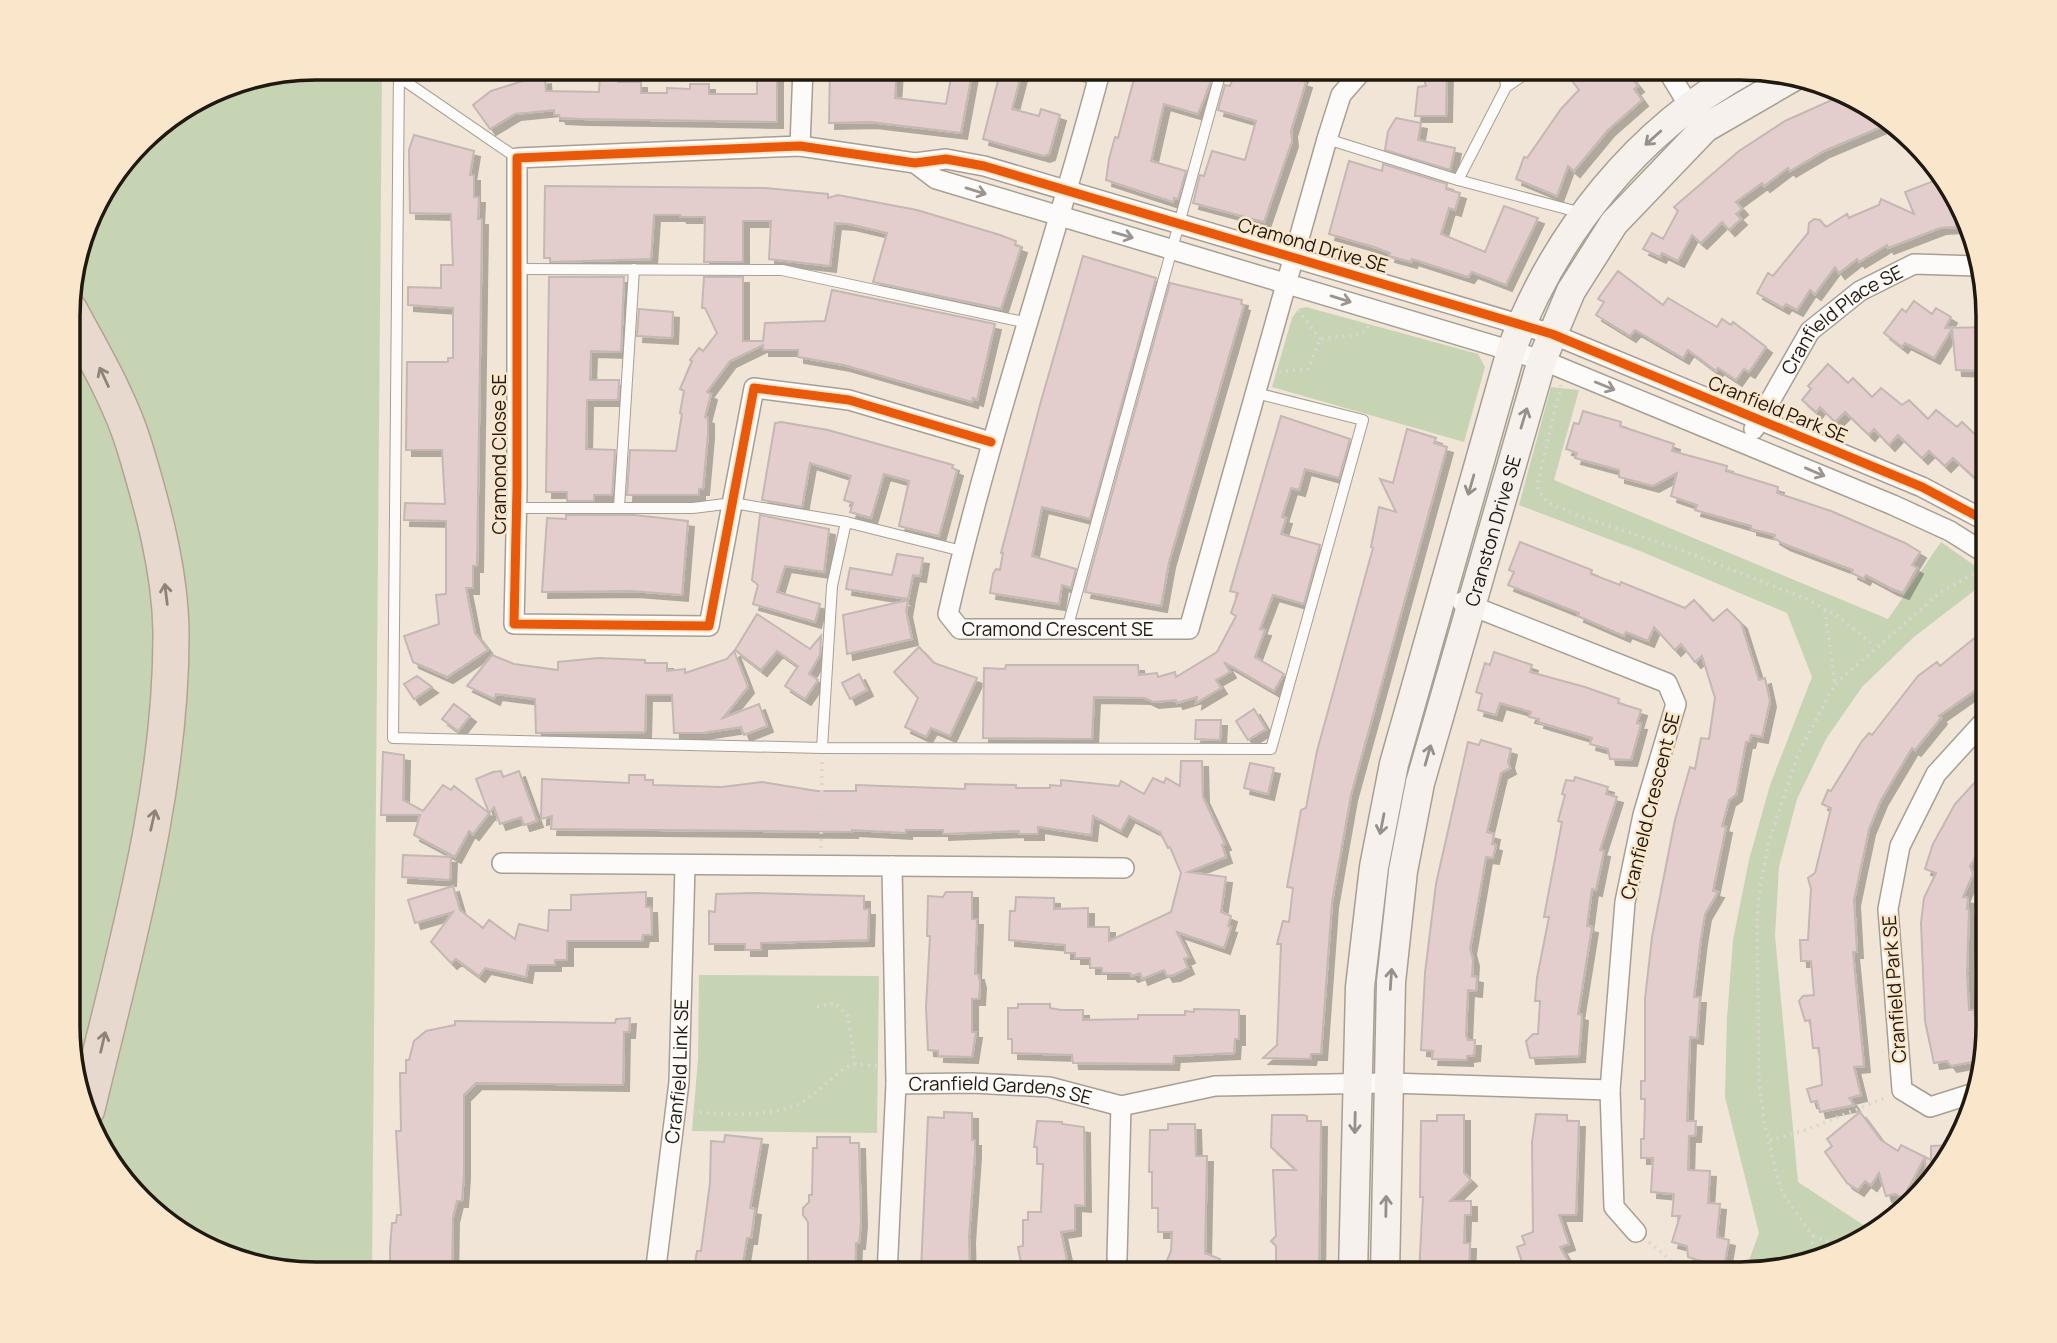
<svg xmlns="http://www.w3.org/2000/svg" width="2057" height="1343" viewBox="0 0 2057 1343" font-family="Manrope,sans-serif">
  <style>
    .green { fill: #c6d4b3 }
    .building { fill: #e4cecd; stroke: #c3b8b3; stroke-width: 2; filter: url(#shadow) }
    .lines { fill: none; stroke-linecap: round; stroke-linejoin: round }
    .lane-casing { stroke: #a79f93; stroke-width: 12 }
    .street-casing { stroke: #a79f93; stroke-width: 22 }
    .secondary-casing { stroke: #a79f93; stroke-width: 31 }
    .highway-casing { stroke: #b5a392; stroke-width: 38 }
    .path { stroke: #dad7d3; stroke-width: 3.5; stroke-dasharray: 2 5; stroke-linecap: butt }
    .lane { stroke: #fdfbf9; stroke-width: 10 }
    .street { stroke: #fdfbf9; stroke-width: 19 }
    .secondary { stroke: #f6f1ec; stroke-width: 28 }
    .highway { stroke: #e7d9ce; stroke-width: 35 }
    .cycleway-casing { stroke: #fae7cb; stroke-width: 13 }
    .cycleway { stroke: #e8590c; stroke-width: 9 }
    .oneway { stroke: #969089 }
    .oneway2 { stroke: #9a9590 }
    .oneway3 { stroke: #8d8378 }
    .labels { text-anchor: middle; stroke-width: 5; stroke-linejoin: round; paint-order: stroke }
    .street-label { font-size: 19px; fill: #20190f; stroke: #fae7cb }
    .rim { fill: none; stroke: #20190f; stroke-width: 3.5 }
  </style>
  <defs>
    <filter id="shadow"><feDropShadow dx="6" dy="6" stdDeviation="0" flood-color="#0004"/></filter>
  </defs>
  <rect width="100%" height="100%" fill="#f0e5d6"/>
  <path class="green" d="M317,68h65l-10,1207h-56l-79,-13 -59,-29 -76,-82 -32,-93v-773l24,-78 59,-77 69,-43z
    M1306,307l172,47 7,13 -21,75 -192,-55 20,-69 6,-9z
    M1551,387l28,3 -25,90 334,139 53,-77 47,33v5l-74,57 -52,50 -36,52 -29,60 -18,68 -4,69 23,246 76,50 -10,10 -108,32h-12l15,-41 -34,-136 2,-79 6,-78 16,-80 21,-75 42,-108 -25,-64 -147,-62 -121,-46z
    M699,975l180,1 -2,157 -185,-2 6,-72z"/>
  <path class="building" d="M757,68h20v54l-195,-3 -22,-1 -1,-3h-5v-5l-39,4 -25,15 -17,-24 18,-14 35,-11 19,-2 1,13 53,1 1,-18 18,1v7h23v11h26v-5l23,1v-5h19v10h48z
    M830,68h67l-2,30 51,6 7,-36h20l-12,65 -91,-11 -41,1z
    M1137,68h32l42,13 -13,33 -34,-10 -13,57 35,10 -8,28 -4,-1 -1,4 -67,-22 3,-21 6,-22 3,1z
    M1237,68h69l-6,12 6,2 -15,49 1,10 -28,81 -71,-19 7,-28 4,1 8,-25 33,9 11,-39 -38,-11 7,-25 5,1z
    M1421,68h26l-1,48h-31l3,-29 8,-1z
    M1562,68h28l9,12 14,-12h11l14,18 -4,3 8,11 -34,30 -34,41 -6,-5 -11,30 -41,-17 8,-22 3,1 34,-49 18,-19z
    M1001,69l20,6 -9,34 27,7 2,-7 19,6 -11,39 -5,2 -61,-17z
    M1845,94l34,16 7,15 -62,26 -34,20 -2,-3 -24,18 -2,-3 -26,19 6,7 -6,5 5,5 -12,11 -7,-8 -21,21 -9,-8 -14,26 -16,-8 -2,4 -17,-8 9,-16 11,6 15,-28 -4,-4 65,-56 46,-30z
    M1396,118l25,5 -3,17 37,8 -5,22 -65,-20 3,-19z
    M414,135l60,16 -4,24h4v22h5l-1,22h4l-5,347h-4v22h-7l9,45 13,17 -41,27 -34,-15 -9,-26 35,-12 -3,-29 10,-1v-73l-42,-1 1,-17 40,1 -3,-54h-36l1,-88h41v-4h5v-50l-45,-3v-18l33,1v-23h12l-2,-51 -41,-1 -1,-63z
    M1349,161l33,10 1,-7 64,20 -1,5 14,4 -5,17 -6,-2 -8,26 44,18 19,-46 34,12 -32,67 -34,-13 -4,5 -56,-18 -1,3 -22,-6 1,-3 -16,-6 -45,-13z
    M1931,182h14l11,11 8,27h-8v7l-16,1 -52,20 -1,-3 -28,17 -2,-3 -18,14 -4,-6 -20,27 -5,-4 -13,20 -11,-6 -3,4 -26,-15 11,-20 5,3 35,-43 1,-10 5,-4 6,1 6,7 21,-13 2,4 4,-2 26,-11 2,-6 33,15 -9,-22z
    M545,186l220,2 63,6v4l10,-3 79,15 83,25 16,6 -1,4 6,2 -20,62 -128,-27 14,-49 -38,-9 -14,-1 -5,43 -61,-7 2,-38h-28v41h-39l1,-45h-24l-1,-2h-26l-3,44 -101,3v-4h-6z
    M1083,256l73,22 -66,241 -48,-12 -10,49 44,13 -5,19 -9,-3 -3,19 -69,-11 3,-19 3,-5 4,1 3,-17h-2l40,-152z
    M1618,271l45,34 5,-7 49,29 5,-8 9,6 2,-3 33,25 -17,25 -5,-3 -8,11 -18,-12 -2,3 -28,-21 -5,8 -48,-28 -5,6 -34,-21 8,-13 -6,-3z
    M549,277h75l-3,75 -30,-1 -1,29h29l-1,20h-31l-1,49 29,1 -3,45h-18v6h-27v-9h-21z
    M704,277h39v64h20l2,-18 60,-2 7,-31 163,34 -18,76 -4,-2 -1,4 -128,-37 -46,-8v-7h-35v-5l-33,16 -23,31 4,2 -6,23 3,1v15l-5,56h-4v6h-72l3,-45 46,1 6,-37 -2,-1 4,-22 -4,-2 12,-28 -2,-1 9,-12 4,3 14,-18 -12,-25h-3z
    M1170,283l72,17 -1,4 3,1 -75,257 -8,44 -76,-14z
    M1914,301l18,13 4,-6 15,9 -6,11 43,-1v44l-32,-1 -4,-41 -18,29 -29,-15 -3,4 -18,-14 18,-24 4,3z
    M639,309l34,3 -1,26 -35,-2z
    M1828,364l20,19 5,-5 19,19 9,-9 21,17 7,-5 19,19 8,-9 21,17 5,-5 26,25v38l-7,-7 -3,3 -25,-23 -8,8 -16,-15 -7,7 -24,-23 -9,10 -15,-16 -5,6 -24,-23 -10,10 -15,-15 -4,5 -14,-12 9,-11 -3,-3z
    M1583,411l38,11 -1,4 54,18 -2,7 55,15 -1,5 52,16 -1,6 54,18 74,32 15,9 -8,13 5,3 -14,25 -11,-4 -26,-14 -2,4 -12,-6 1,-3 -69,-26 -10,-6 1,-3 -24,-6v-3l-56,-16 2,-5 -26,-9 6,-23 -24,13 -34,-9v-7l-44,-12 2,-5 -11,-4 8,-26 5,1z
    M1281,416l69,23 -11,39 -34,-9 -6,21 -8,-2 -9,29 4,1 -5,16 39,11 -16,59 -31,-9 -13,34 5,1 -10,27 29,17 -10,17 -50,-29 6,10 -14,8 5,8 -25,15 1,-6 -20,6 -1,-3 -23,2 -8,-4 -51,-1 -2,42 -109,-1 1,-70 21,1 1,-4h132l1,10 18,-2 1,4 17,-5 1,5 41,-25 19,-36 -5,-3 7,-20 -8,-2z
    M781,422l47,8 125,35 -1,3 5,2 -18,66 -40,-10 10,-45 -25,-7 -13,44 -21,-6 3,-9 -9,-3 7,-24 -41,-13 -8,44 -40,-7 13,-77z
    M1407,429l29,9 -2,5 13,4 -96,348 -19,107 -11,152h-10l-1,5 -47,-1 14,-13 4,-101h-4l6,-23 6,1 4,-34 -6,-1 14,-77 5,-2 11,-57 56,-203 -2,-1 8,-40 17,5 -16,-33 13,4z
    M566,515h68l54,6 -6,74 -50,-4 -90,1 5,-74 19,1z
    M760,515l69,14 -5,43 -39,-6 -8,26 43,12 -5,18 -62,-18 5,-19 -6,-5z
    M1520,542l72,28 -1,4 29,11 1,-3 64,26 9,-8 19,21 14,-12 14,14 18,57 6,-2 5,23 -8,36 -11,-2 -2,7h-3l-10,53 -7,5 -7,26 4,1 -13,64 5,1 -13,22 -4,24 -7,59h6l-3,41 -7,-1 -3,84h9l-1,15h-6l-1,34 22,1 -2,32 12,1 -3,33 12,3 -5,28 -36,-11 -1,-11 -15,-4 8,-26h-8l2,-22 -23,-2 2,-34h-12v-19h3l1,-40h-4v-18h4v-82l7,-62 23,-117 15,-53 5,2 6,-31 8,1 6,-41 -13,-42 -7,6 -14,-18 -6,6 -21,-23 -6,14 -22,-9 -2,4 -46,-20 1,-3 -71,-28 6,-13 -5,-2z
    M897,554l26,4 -3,18 -7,-1 -5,24 -62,-10 4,-21 42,7z
    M908,600l-2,11 6,28 -65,15 -4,-39z
    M757,614l53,35 11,-13 -1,19 -11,19 9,6 -13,19 -20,-13 13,-20 -21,-15 -16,19 -26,-20z
    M1988,627v42l-11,9 6,7 -44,31 2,2 -26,32 -3,-2 -31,52 -12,29 -15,71 3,52h-4l11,114 -10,1 7,28 -12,3 5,7 -34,7 -3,-11 -6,1 -4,-13 15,-4 -3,-37h-6l-3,-28 -5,1 -6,-20 4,-5 11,-1 -3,-34h-10l-1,-21h8l3,-51 -3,-11 7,-5 16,-65 -9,-4 6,-14 3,1 31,-50 7,-8 3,2 46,-59 19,-14 3,4z
    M919,647l15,16 43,15 -27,58 -19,-8 -5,9 -21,-10 13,-29 -24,-26z
    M734,651l14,36 -25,31 36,-14 8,22 -23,9 -3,-8 -39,6h-28l-2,-38h-26l-1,37 -109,1 -1,-34 -39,-5 -2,5 -27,-13 25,-31 22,9 44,6v-8l40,-4 47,2v3h22v8l18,-2v4l42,-14z
    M1494,652l38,13 -2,7 55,15 34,12 -1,4 23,7 -4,13 4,1 -10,36 -21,-1 -2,-10 -18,-5 2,-6 -54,-16 1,-3 -10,-2 2,-5 -31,-9 -4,12 -18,-5 4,-16 -6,-2 9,-29 5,2z
    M859,674l8,16 -17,9 -8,-16z
    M417,676l15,11 -18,12 -10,-15z
    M454,704l16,12 -12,15 -16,-12z
    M1254,709l12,20 -18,11 -12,-19z
    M1196,720h25l-1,20 -25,-1z
    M1481,740l30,9 -3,13 2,6 -9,5 -14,59 7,2 -2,10 4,1 -3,13 -7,-1 -16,92 3,11 -1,16 5,1 -1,14 -8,-1 -2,45 2,5h7l-1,15 -7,1v4l-35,-1 1,-8 -12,-1 4,-77 11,-89 32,-142 11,3z
    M383,752l21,3 -1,45 20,11 20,-26 8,5 3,-4 35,27 -13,-34 17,-7 8,-1 2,6 16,-6 18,50 -13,4 -3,-8 -21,7 -6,-17 -21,27 -4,-3 -14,26 -41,-22 6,-20h-39z
    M1181,761h21l1,36 22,47 -3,1 4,12 -38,15 38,5 -5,35 10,4 -3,10 3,1 -7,21 -47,-16 12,25 -5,2 4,9 -14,7 -7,1 -3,-6 -22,9 -2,-6 -8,3 -2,-3h-28v-5h-12v-10h-15v-5h-10v-8l-56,-5 1,-29h5l1,-14 38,1v11l34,-1v19h21v14l62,-29 10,-39 -11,-26 -2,1 -8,-16 -31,-16 -8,15 -28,-15 -2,19 -53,-8v7h-19v-3l-76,3v-4h-37v3l-54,-3v2l-301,-3 1,-13 -11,3 1,-40 87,4v-8h16v5h8v5l69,2 40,-5 55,9h39v-6l109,4v-5l51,1v3h34v-3l11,1v-6l58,6 2,-5 23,13 9,-16 11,5 2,-5 14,8z
    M1250,763l24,5 -6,26 -24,-6z
    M1988,768v67l-18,31 3,8 -10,23 5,1 -1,11h2l-2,65 2,36h5l3,22 1,29 -27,5 -4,-5 -13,2 -9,-42 -4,-98 3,-25 12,-25 -11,-4 8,-25 22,-40z
    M1575,777l33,10 -2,7 11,3 -17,53 4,1 -8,39 -4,-1 -5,37 5,1 -14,87 4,1 -3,41 -49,2 -4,-17 7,-7h5l2,-33h-5l2,-23 12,-61h-5l18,-95 -4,-1 7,-26 -3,-1 4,-14 8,1z
    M403,855l48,2 -1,23 -48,-3z
    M453,886l7,24 23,18 6,-8 26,19 4,-15 29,7 1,-21h22v-15l75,-3v15h5l1,28h-9l-1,6h-75v19h-12v5h-27l-2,12 -41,-9 -6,8 -23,-17 -5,4 -20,-21 22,-30 -38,11 -7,-23z
    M946,892h26v27h5l-2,55h3l2,8 -1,17h-7v33h4l-4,25 -34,-1v-5l-10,-1 -2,-43 4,-71h-3l1,-40 15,1z
    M755,893l109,3v13h5l-1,31 -107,3v7h-16v-6h-36v-33l6,1 1,-18z
    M1018,1004h32v4l11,2h22v10l55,-1v-4h47v-4l9,1v-3l45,1v29h-4l-1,14 -60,3 -1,8 -100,-1 -1,-8 -60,-2v-14h-4v-31h10z
    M630,1018l-1,14h-5l-1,53 -147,-2 -12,12v78l-2,28h-5l-4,16 -1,58h-57l-1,-12h-4v-14l2,-26h4l1,-8h4l-5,-84h5l-1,-58h6v-13h3l5,-19 12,-10 29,-6v-4l160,2 1,-4z
    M944,1112l28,1v27h3v12l-6,85 1,38h-34v-5h-15l7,-153 16,1z
    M1860,1112l21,28 17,11 3,-6 24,12 -22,41 -8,-4 -9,2 -7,-23 -8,12 -6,-4 -7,9 -11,-7 -22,-31 7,-6 -5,-7z
    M1536,1114l31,1v6h12l-3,94h-17l10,29 -9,3 12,21 -11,6h-35l-9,-27 8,-3 -3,-8 11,-4 -1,-90z
    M1272,1115h31l4,1v5h14l-2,151 -43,2v-28l-5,-5 5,-5 -3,-66h23l-25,-23z
    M1437,1115h27v58l7,7 -21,21h21v14h-6l-1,28h6l-1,31h-50l4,-77h-3l1,-76h16z
    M1037,1121l25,1v2l22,3 1,79 -10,-1v25l-14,2 6,28 -5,1 4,13h-42l-4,-16 -2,-11 5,-1v-26h5v-8h13l2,-48h-6v-17h-3z
    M1168,1124h27l1,32h11l-2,97 15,6 -6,15h-46l5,-8 -7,-3 5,-12 1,-19h-14v-24h-6v-36h-3l1,-42h18z
    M725,1135l37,4 -12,69 5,1 -4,29h-4l-6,37h-48l4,-24h4l9,-68 1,-42 13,1z
    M817,1137h33v6h9l2,78 -2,22h-3l-1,32h-47v-53l-5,-7v-7l6,-6v-7h3l1,-47h4z
    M1953,1145l-6,20 -21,19 -1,-27 6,3v-14z"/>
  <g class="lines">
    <defs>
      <path id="lane" d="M399,68l-6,670 429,10 449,1 92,-329 -107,-27
        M1053,68l45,12
        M399,77l118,81
        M1506,87l28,-19
        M1327,139l131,41 124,33
        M1458,180l48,-93 -2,-19
        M517,269l265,1 246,53
        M619,507l15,-238
        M517,508h176l40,-5 113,19 116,29
        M1067,629l155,-561
        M822,748l10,-162 14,-64"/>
      <g id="street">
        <path id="s1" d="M1101,68c-48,183 -111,361 -153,546l12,15h229l138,-490 14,-44 20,-23"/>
        <path d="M1666,68l30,49"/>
        <path d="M800,146l3,-78"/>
        <path d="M915,163l21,16 606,181 351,145 57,26 38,24"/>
        <path id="s2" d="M1754,429l56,-98 50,-40 54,-27 63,2"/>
        <path d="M991,442l-142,-42 -95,-12 -45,238 -195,-2 3,-136v-330l283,-12 115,17 31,-4 38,7 568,168 370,153 66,35"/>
        <path d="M1462,602l205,81 9,21 -33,111 -18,87 -15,188 4,117 22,25"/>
        <path d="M502,863l390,3 4,218 -9,191"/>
        <path d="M892,866l232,2"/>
        <path id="s3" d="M896,1084l76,-1 77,4 72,19 94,-20 174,-3 221,7"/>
        <path d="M1971,1094l-41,13 -28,-17 -14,-181 12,-63 36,-72 52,-57"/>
        <path d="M1117,1258l4,-152"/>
        <path id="s4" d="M655,1275l24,-193 6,-216"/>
      </g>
      <g id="secondary">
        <path d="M1353,1274l7,-287 14,-120 20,-103 117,-413c43,-117 127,-222 237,-282"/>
        <path id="s5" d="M1385,1274l6,-292 12,-111 17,-88 122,-423 29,-69 43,-68 91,-95 88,-51"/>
      </g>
      <path id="highway" d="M70,311c23,43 50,88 64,134 18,59 36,124 37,186 1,162 -47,321 -84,478"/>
    </defs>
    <use href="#lane" class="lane-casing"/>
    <use href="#street" class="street-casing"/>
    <use href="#secondary" class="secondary-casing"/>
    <use href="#highway" class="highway-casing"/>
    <path class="path" d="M1298,310l22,29
      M1279,372l29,-3 12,-30 36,-4 11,-5 1,-5
      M1561,385l-23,97v8l9,12 29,13 100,33 131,51 30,17 38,30
      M1825,610l10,74
      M821,848l1,-87
      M817,1007l18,-4 13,13 7,48
      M693,1112c30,2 68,5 98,-5 22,-6 47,-39 61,-42 9,-2 19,1 27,1
      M1770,1140l36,-10 81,-33
      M1813,1236l32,11
      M1649,1242l38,32
      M1811,1258l2,-22 -30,-42 -5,-14 -14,-59 -5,-40 -2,-160 2,-28 10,-52 29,-87 37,-70 106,-92 38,-21"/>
    <use href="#lane" class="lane"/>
    <use href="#street" class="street"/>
    <use href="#secondary" class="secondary"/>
    <use href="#highway" class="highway"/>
    <defs>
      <path id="cycleway" d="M991,442l-142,-42 -95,-12 -45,238 -195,-2 3,-136v-330l283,-12 115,17 31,-4 38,7 568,168 370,153 66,35"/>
    </defs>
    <use href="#cycleway" class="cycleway-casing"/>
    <use href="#cycleway" class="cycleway"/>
  </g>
  <defs><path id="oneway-shaft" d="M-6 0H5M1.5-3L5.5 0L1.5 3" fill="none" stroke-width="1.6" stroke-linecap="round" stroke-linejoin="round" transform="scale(1.75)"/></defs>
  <g class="oneway">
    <use href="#oneway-shaft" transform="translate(1653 138) rotate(138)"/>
    <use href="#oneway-shaft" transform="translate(1524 418) rotate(-73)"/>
    <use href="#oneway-shaft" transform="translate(1471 485) rotate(106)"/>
    <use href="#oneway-shaft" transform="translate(1428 755) rotate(-74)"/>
    <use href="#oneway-shaft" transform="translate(1382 824) rotate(101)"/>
    <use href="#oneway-shaft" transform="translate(1391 979) rotate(-86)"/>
    <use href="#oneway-shaft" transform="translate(1355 1123) rotate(91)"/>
    <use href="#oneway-shaft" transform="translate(1386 1206) rotate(-89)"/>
  </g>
  <g class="oneway2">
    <use href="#oneway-shaft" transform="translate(976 191) rotate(17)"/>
    <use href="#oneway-shaft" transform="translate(1123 235) rotate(16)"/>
    <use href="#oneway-shaft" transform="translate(1341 299) rotate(17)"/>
    <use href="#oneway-shaft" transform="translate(1605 386) rotate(22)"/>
    <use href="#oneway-shaft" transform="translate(1815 472) rotate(23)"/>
  </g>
  <g class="oneway3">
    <use href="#oneway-shaft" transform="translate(104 377) rotate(-115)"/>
    <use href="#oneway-shaft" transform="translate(166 594) rotate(-97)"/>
    <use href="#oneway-shaft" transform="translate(153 820) rotate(-77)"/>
    <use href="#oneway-shaft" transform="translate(103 1042) rotate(-77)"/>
  </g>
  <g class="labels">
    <g class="street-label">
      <text transform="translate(1313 245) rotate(16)" y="7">Cramond Drive SE</text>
      <text dy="7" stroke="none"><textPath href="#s2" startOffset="144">Cranfield Place SE</textPath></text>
      <text transform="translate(1778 409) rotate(22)" y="7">Cranfield Park SE</text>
      <text transform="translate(499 454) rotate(-90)" y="7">Cramond Close SE</text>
      <text dy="7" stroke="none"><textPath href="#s5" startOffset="756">Cranston Drive SE</textPath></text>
      <text dy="7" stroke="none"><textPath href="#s1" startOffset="684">Cramond Crescent SE</textPath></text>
      <text transform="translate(1650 806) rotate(-76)" y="7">Cranfield Crescent SE</text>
      <text transform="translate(1894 989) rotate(-94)" y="7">Cranfield Park SE</text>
      <text dy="7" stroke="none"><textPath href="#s4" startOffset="205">Cranfield Link SE</textPath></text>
      <text dy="7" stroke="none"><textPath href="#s3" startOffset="105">Cranfield Gardens SE</textPath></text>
    </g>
  </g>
  <path d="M0 0H2057V1343H0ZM316 80H1740A236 236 0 0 1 1976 316V1026A236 236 0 0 1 1740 1262H316A236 236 0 0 1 80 1026V316A236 236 0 0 1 316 80Z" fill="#fae7cb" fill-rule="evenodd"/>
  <path class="rim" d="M316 80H1740A236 236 0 0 1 1976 316V1026A236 236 0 0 1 1740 1262H316A236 236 0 0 1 80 1026V316A236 236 0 0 1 316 80Z"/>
</svg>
